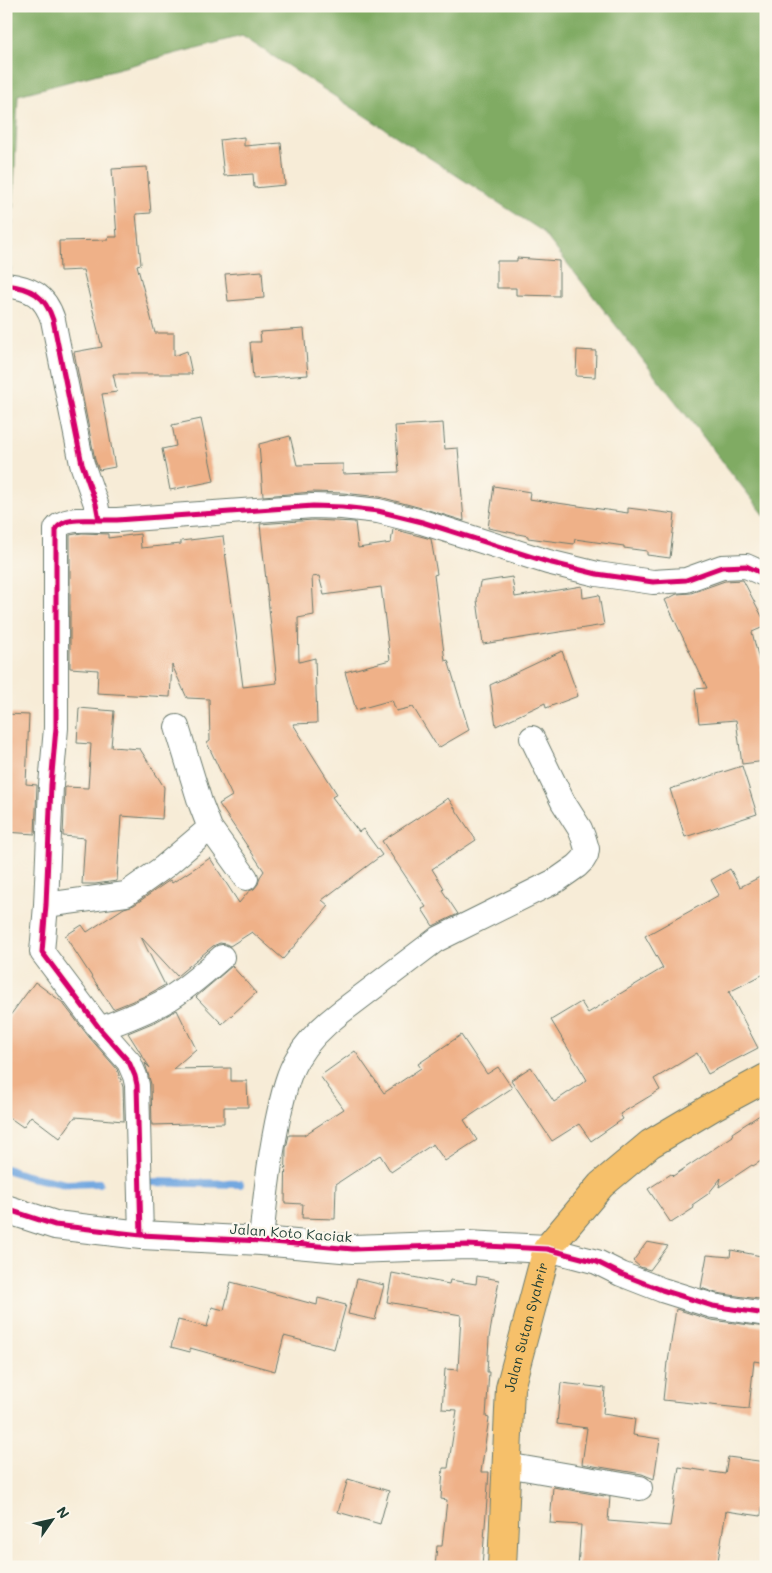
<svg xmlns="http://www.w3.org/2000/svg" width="772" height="1573" viewBox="0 0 772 1573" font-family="Mali,sans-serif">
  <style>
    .forest { fill: #80ab63; stroke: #50744c }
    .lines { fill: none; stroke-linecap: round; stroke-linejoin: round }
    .stream { stroke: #73a8e0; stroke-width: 8 }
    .building { fill: #efb188 }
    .minor-casing { stroke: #6b7a6d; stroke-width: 26 }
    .tertiary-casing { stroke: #6b7a6d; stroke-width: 30 }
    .primary-casing { stroke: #6b7a6d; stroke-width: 30 }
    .minor { stroke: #fff; stroke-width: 24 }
    .tertiary { stroke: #fff; stroke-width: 28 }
    .primary { stroke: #f6c06b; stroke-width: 28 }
    .cycleway-casing { stroke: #fbf7ec; stroke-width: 8 }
    .cycleway { stroke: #d6006c; stroke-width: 5 }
    .labels { text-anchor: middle; stroke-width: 4.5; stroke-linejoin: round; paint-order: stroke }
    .street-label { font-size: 14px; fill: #1f3d34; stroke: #fbf7ec }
  </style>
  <rect width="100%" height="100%" fill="#fbf7ec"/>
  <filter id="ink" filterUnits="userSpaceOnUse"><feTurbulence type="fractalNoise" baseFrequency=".02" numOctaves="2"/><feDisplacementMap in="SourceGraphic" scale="10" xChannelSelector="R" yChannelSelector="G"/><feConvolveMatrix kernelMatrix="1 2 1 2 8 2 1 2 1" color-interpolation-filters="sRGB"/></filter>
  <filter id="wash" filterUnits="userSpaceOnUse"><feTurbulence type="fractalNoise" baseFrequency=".0096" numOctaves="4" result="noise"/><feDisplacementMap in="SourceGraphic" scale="20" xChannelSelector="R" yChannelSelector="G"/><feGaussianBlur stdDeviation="1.12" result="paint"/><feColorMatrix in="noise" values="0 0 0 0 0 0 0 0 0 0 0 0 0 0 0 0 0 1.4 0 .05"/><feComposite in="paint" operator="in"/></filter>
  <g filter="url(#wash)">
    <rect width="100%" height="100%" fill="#f7ecd7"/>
    <path class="forest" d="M6,6h760v511l-224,-286 -300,-195 -224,59 -12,287z"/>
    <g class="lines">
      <path class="stream" d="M6,1169l20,7 40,8 33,-1
        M147,1182l93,2"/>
    </g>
    <g id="blocks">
      <path class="building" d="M244,137v9l37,-3 4,42 -31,3 -1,-14 -29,2 -4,-36z
        M147,167l4,46 -15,1 5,50 -4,1 18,68h19v23l13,-5 5,23h-79l4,18 -15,2 13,73 -16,3 -4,-10 -21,-108 28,-5 -19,-77 -23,1 -1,-30 49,-1v-3h9l-5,-68z
        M517,258l42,3v35l-43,-1v-7h-19v-27h20z
        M262,271l2,27 -36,3 -3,-27z
        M304,329l4,46 -55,4 -3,-37h11l-1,-10z
        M577,350l19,1 -1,26 -19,-1z
        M201,419l13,62 -44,9 -8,-41 14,-3 -4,-21z
        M443,423l2,26 13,-1 6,73 -39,-12 -45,-12 -37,-4 -30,-1 -50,4 -4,-52 31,-8 7,29 46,-1v10l56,-2 -4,-46z
        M494,486l36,6 -1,7 99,14v-5l47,6 -5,44 -23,-3v-4l-23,-3v-2l-49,-7 -1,5 -46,-6v-2l-40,-8z
        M313,520l42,2 3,26 33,-5 2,-14 38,10 6,35 -3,1 11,86 3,-1 21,70 -31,18 -25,-41 -17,4 -4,-11 -36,10 -11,-38 45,-12 -9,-73 -57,8 -5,-19 -7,1 2,38 -16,3 1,44 16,-4 2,65 -24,1 44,70 -5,3 27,35 4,-3 19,26 -60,45 7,6 -46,53 -31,-27 -22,14 -4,-2 -6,-1 -7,3 -36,30 -36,-39 24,48 -20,11 -32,13 -48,-73 17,-11 5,7 37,-24 10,-3 36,-25 2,3 38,-25 29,45 10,-12 5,-2 4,-5 2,-7 4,-6 -45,-67 13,-8 -25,-53 3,-2 -1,-42 -22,-1 -15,-33 -2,32 -73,-4 1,-23 -28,-2v-133l12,-2 26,1v4l32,-4 1,14 40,-4v-3l42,-5 20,151 34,-4 -17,-159z
        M512,577l3,20 67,-11 1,12 16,-3 5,30 -121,19 -6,-44 3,-18z
        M743,580l23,44v2l-14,6 14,55v74l-24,3 -6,-44 -37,3 -4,-34 12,-1 -42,-88 12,-6 14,-1 34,-12z
        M562,651l16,45 -32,12 -1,-5 -49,23 -6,-41z
        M79,708l35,3 -3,36 29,2 24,38 -2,32 -41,-3 -4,65 -22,3h-13l3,-46 -22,-2 2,-49 23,1 3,-44 -14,-1z
        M6,714l23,1 -3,69 11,1 -2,49 -29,-2z
        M742,766l15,48 -72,23 -15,-48z
        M448,798l28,42 -44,29 12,19 -2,2 16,24 -25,12 -11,-17 4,-2 -44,-66z
        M730,869l10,18 26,-13v99l-37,19 29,56 -50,26 -11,-21 -43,26 6,11 -40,24 3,5 -32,22 -12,-17 -27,17 -41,-61 20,-13 23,35 33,-22 -36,-60 30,-18 7,11 75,-45 -18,-32 74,-41 -8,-15z
        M232,966l24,27 -34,31 -26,-27z
        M35,982l27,20 27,35 28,32 6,18 1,34 -49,-4 -15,21 -29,-22 -8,11 -17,-12v-94z
        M177,1010l19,39 -23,20 58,-1v13h16l1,26h-24v16l-72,2 -1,-41 -6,-21 5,5 -22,-35 29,-12z
        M461,1035l26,39 11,-7 14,21 -48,32 13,20 -32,21 -12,-17 -42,28 -11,-17 -44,29 -1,35 -33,-1 1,-14 -18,-1 1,-55 3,-13h15l40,-26 -24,-33 35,-25 29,42 37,-25 -3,-4z
        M766,1111v47l-13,8 -1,-1 -33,22 2,-9 -13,16 -16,11 2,3 -23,15 -23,-34 23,-15 2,2 60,-40 -1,-3z
        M647,1242l21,4 -18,24 -10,-3 -7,-6z
        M731,1250l35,7v43l-50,-7 -15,-5 6,-33 23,2z
        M392,1273l57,11 1,-4 26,4 1,-8 22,4 -10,58 -2,34h2l-3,45 3,1 -8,54h8l-7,95h-47l2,-21h5l5,-46 -6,-1 2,-31h5l9,-58 -15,-1 3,-40 13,1 3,-55 -74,-13z
        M357,1279l27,6 -9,35 -27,-6z
        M231,1282l86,23 1,-7 28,7 -12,44 -50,-13 -9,35 -85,-23v4l-19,-5 7,-27 29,7 5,-20 12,3z
        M676,1309l35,11 55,7v36l-12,-2 -5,48 -86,-9 4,-38h1z
        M561,1383l44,5 -2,26 32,5 -2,16 27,4 -6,40 -12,-5 -60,-10 5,-36 -30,-4z
        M728,1457l38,5v18l-5,36 -35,-5 -9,56h-139l3,-42 -31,-2 3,-36 57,10 -2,24 62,5 9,-59 46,7z
        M348,1479l41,12 -9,33 -42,-12z"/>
    </g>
  </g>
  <g filter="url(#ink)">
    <use href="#blocks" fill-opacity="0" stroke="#6b7a6d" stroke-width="1"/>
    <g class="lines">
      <defs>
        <path id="minor" d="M6,285c25,3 39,10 47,35l29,144 14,40 3,16h18l196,-14 29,1 36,4 44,11 126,40 49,12 56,8 33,-2 36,-13 24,-1 20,9
          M99,520c-13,0 -35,-3 -43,9v199l-5,57 -5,120 -4,47 58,77 29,33 6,14 2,9 4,150
          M177,727l23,75 10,26 36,50
          M46,905l80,-11 38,-27 46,-39
          M100,1029c23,-9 46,-17 67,-29 20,-12 38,-28 55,-43
          M261,1241c4,-45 9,-88 19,-132 4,-17 8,-35 17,-50 11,-19 27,-34 44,-47l95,-72 121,-60 20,-14 6,-6 3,-5 1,-6 -3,-10 -4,-10 -17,-27 -31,-64
          M547,1249l50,13 24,12 41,16 51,16 53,8
          M506,1465l134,23"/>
        <path id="tertiary" d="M6,1209l49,16 86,10 120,6 92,8 114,-4 80,4"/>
        <g id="primary">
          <path id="s1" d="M502,1567l8,-179 37,-139 54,-64 49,-41 64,-38 52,-28"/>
        </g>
      </defs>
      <use href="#minor" class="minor-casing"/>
      <use href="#tertiary" class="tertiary-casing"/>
      <use href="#primary" class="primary-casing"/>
      <use href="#minor" class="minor"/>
      <use href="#tertiary" class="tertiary"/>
      <use href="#primary" class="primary"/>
      <defs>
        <path id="cycleway" d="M6,285c25,3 39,10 47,35l29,144 14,40 3,16h18l196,-14 29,1 36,4 44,11 126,40 49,12 56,8 33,-2 36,-13 24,-1 20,9
          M99,520c-13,0 -35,-3 -43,9v199l-5,57 -5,120 -4,47 58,77 29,33 6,14 2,9 4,150
          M6,1209l49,16 86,10 120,6 92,8 114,-4 80,4 50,13 24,12 41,16 51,16 53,8"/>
      </defs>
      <use href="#cycleway" class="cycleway-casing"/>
      <use href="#cycleway" class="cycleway"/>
    </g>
  </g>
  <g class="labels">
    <g class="street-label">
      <text transform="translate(291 1233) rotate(4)" y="5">Jalan Koto Kaciak</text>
      <text dy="5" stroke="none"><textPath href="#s1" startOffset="242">Jalan Sutan Syahrir</textPath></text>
    </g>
  </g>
  <rect width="772" height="1573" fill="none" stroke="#fbf7ec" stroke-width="25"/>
  <g transform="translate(52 1520) rotate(56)" stroke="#fbf7ec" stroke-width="4" paint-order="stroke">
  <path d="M0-4L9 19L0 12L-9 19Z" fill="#1f3d34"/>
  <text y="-8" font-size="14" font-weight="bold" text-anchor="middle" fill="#1f3d34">N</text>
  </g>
</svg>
